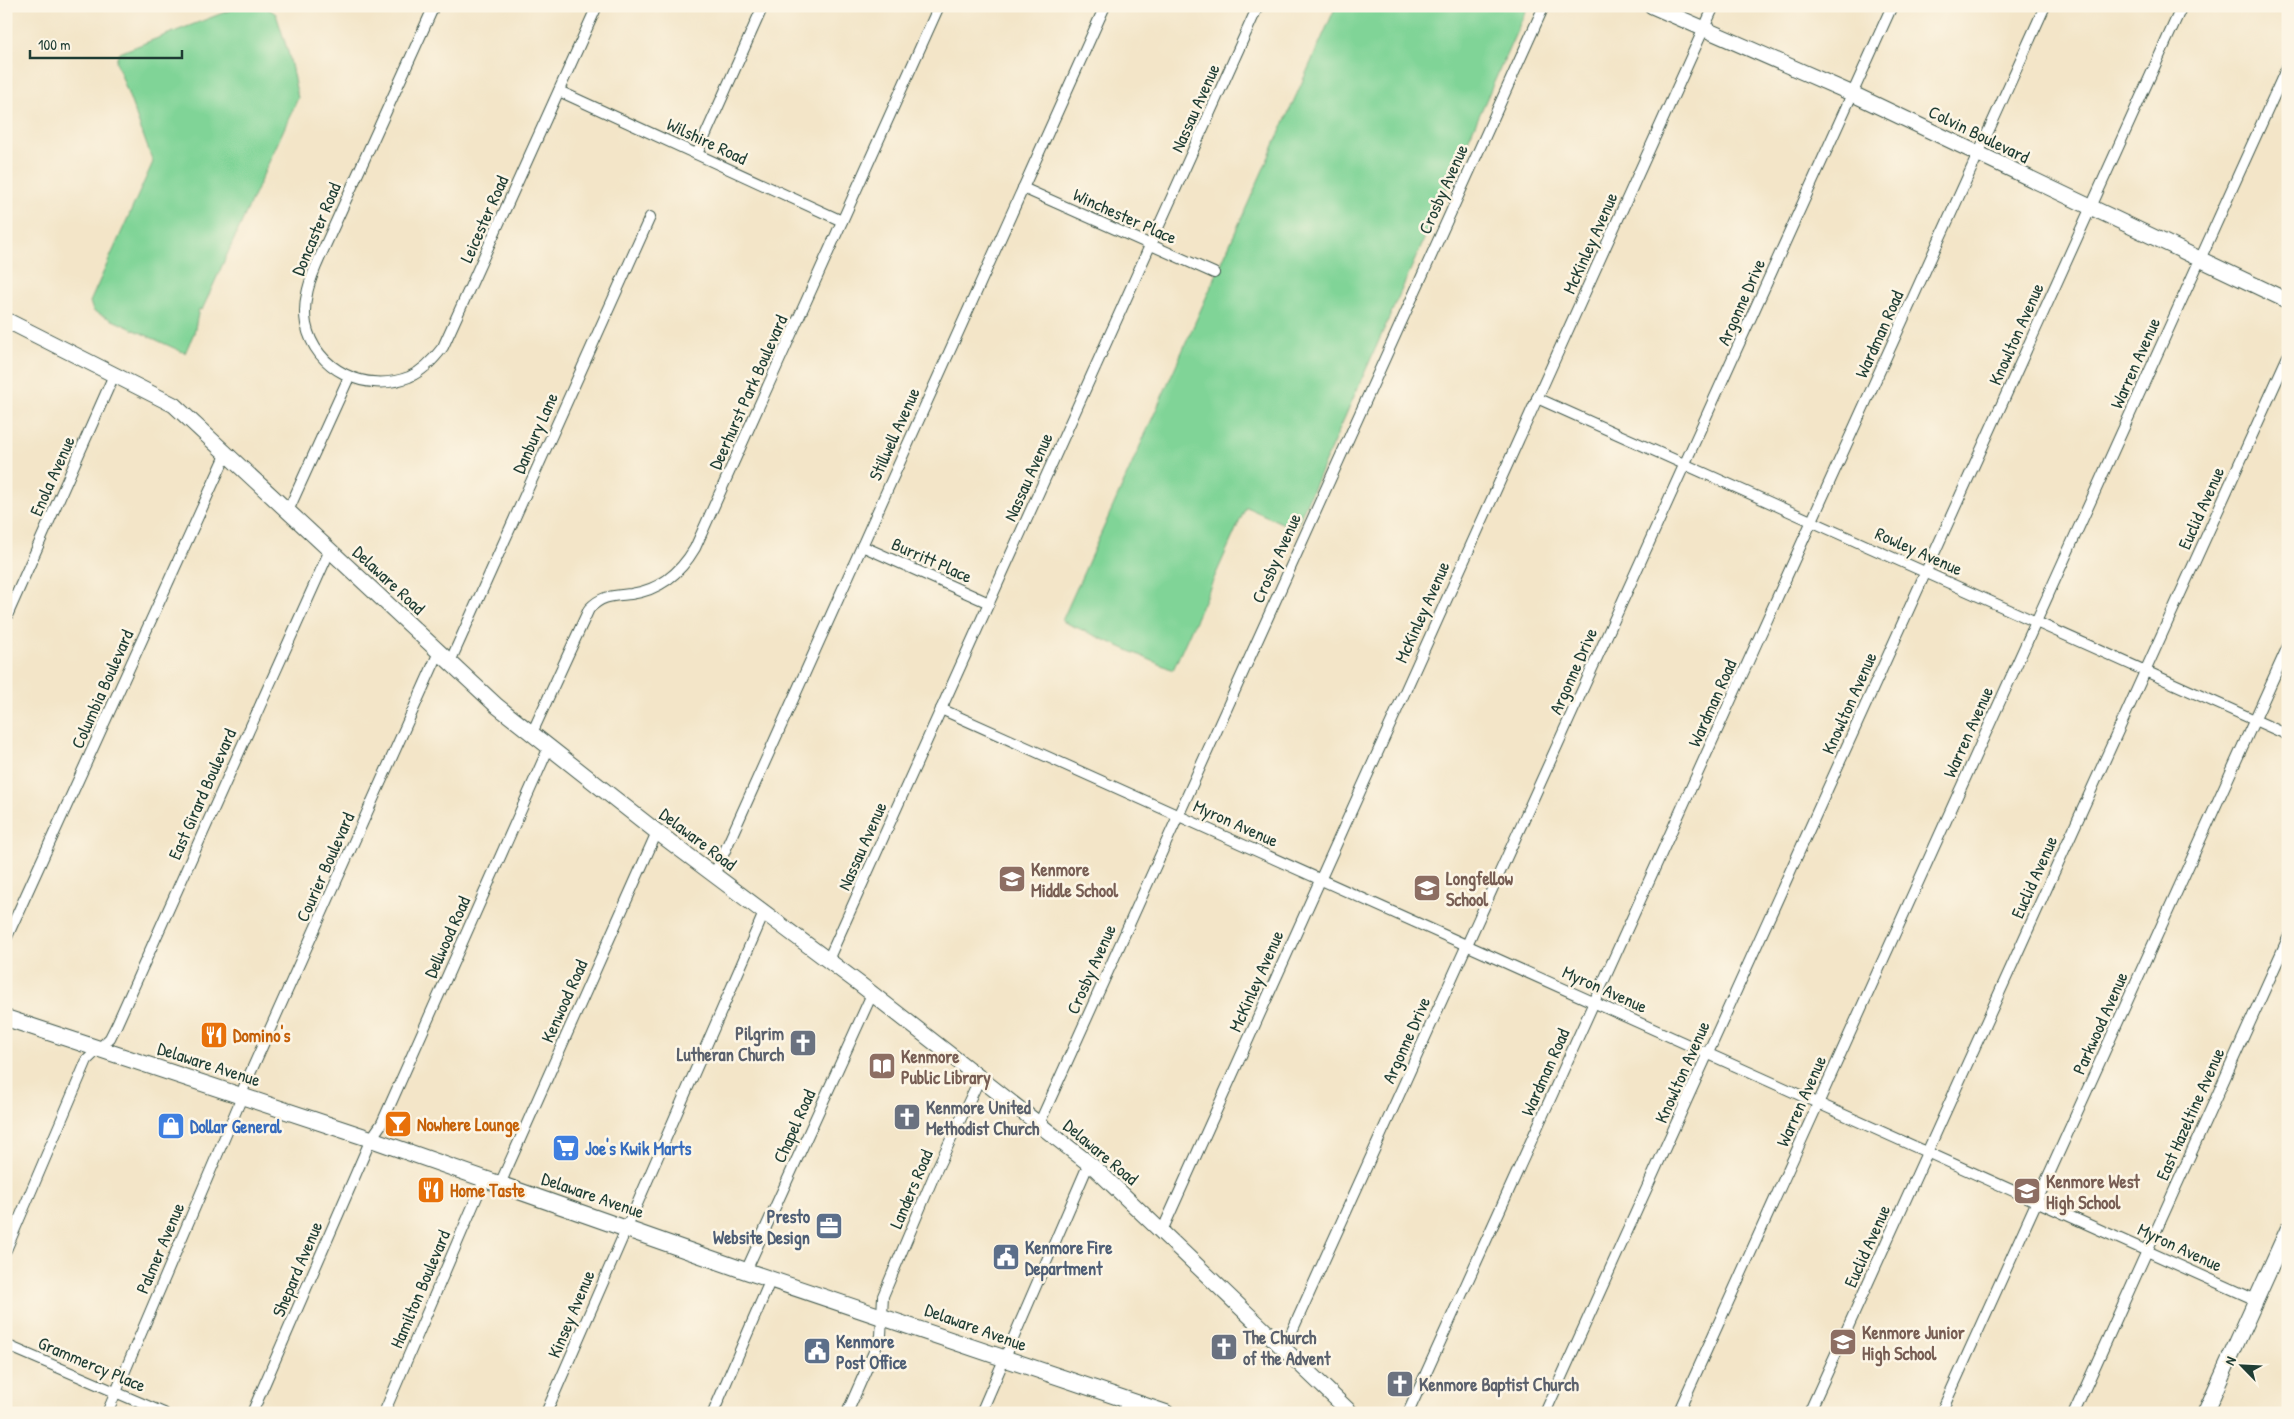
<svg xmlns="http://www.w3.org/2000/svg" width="2294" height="1419" viewBox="0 0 2294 1419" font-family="'Patrick Hand',sans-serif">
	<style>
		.green { fill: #80d497; stroke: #508866 }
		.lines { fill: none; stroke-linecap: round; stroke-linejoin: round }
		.street-casing { stroke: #3f564a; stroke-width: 12 }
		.secondary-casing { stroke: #3f564a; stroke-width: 17 }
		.primary-casing { stroke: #3f564a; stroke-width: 18 }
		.street { stroke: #fff; stroke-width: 10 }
		.secondary { stroke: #fff; stroke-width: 15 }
		.primary { stroke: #fff; stroke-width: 16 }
		.labels { text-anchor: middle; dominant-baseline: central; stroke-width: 5; stroke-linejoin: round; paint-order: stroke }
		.street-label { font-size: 18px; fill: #1f3d34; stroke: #fcf5e5 }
		.education-label { font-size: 18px; font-weight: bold; fill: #785e54; stroke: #fcf5e5; text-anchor: start }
		.worship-label { font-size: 18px; font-weight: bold; fill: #5b616d; stroke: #fcf5e5; text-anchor: start }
		.food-label { font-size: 18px; font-weight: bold; fill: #c56008; stroke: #fcf5e5; text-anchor: start }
		.shop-label { font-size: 18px; font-weight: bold; fill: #366cbe; stroke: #fcf5e5; text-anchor: start }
		.service-label { font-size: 18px; font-weight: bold; fill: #4e5e75; stroke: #fcf5e5; text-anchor: start }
	</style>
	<rect width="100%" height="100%" fill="#fcf5e5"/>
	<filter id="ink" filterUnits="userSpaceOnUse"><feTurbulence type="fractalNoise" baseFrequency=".02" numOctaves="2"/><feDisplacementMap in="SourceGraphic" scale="10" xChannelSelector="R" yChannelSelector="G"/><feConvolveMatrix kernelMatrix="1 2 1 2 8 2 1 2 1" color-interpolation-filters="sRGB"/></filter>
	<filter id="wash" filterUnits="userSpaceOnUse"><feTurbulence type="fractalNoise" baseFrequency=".0096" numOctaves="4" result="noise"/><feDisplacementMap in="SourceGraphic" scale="20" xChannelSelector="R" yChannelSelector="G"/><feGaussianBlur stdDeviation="1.12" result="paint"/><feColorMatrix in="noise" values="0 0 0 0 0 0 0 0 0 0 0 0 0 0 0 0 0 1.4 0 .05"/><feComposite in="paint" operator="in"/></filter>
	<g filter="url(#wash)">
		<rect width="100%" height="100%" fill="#f3e5c8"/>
		<g class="green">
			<polygon points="241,6 265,6 276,14 289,55 298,98 202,310 199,309 194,333 185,353 93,311 90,302 153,162 116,61 119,53"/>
			<polygon points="1336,6 1528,6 1295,529 1246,507 1173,670 1062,621"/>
		</g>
	</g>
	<g filter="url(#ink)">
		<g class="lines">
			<g class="street-casing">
				<g id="street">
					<path d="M 434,6 L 320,257 C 310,279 302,301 306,324 C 315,370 366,394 409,377 C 423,371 434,359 443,347 L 597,6"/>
					<polyline points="559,91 842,221"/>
					<polyline points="697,154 763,6"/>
					<polyline points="1023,188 1214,273"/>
					<polyline points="1537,398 2288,735"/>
					<polyline points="288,511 349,377"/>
					<polyline points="862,546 989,603"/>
					<polyline points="6,618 114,375"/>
					<polyline points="450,662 650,217"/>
					<polyline points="941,709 2256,1300"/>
					<path d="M 532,733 L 589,609 C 602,595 613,596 631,594 C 660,590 681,572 695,548 L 939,6"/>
					<polyline points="714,875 1105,6"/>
					<polyline points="6,939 227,453"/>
					<polyline points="828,960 1258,6"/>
					<polyline points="1039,1124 1544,6"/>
					<polyline points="500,1184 657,832"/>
					<polyline points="1162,1231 1714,6"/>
					<polyline points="6,1250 87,1060 110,1038 117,1024 330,550"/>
					<polyline points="746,1271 872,994"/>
					<polyline points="6,1345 164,1413"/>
					<polyline points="1284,1349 1892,6"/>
					<polyline points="107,1413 239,1104 244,1087 439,652"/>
					<polyline points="252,1413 371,1139 382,1123 549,747"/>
					<polyline points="384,1413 485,1178"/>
					<polyline points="546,1413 764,913"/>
					<polyline points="713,1413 771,1279"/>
					<polyline points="847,1413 881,1336 883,1296 935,1173 980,1078"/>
					<polyline points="981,1413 1089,1163"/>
					<polyline points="1122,1413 1128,1400"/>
					<polyline points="1408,1413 2045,6"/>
					<polyline points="1545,1413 2182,6"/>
					<polyline points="1678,1413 2288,65"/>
					<polyline points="1809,1413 2288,356"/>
					<polyline points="1941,1413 2288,646"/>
					<polyline points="2074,1413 2288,938"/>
				</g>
			</g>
			<g class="secondary-casing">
				<g id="secondary">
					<polyline points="1652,6 1853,94 2288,301"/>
					<polyline points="6,320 174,405 497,706 657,832 861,985 1096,1169 1351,1413"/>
					<polyline points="2205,1413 2288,1229"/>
				</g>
			</g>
			<g class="primary-casing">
				<polyline id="primary" points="6,1018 371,1139 746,1271 1166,1413"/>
			</g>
			<use href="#street" class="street"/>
			<use href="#secondary" class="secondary"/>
			<use href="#primary" class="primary"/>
		</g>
	</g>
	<defs>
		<g id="school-square" transform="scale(1.4375)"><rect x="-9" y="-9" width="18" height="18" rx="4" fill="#8d6e63" stroke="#fcf5e5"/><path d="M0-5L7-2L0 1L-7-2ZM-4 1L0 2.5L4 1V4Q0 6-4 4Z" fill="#fff"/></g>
		<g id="restaurant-square" transform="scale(1.4375)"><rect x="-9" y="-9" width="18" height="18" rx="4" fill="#e8710a" stroke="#fcf5e5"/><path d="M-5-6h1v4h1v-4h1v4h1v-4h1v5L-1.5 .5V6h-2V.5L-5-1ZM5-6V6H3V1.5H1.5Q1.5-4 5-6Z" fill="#fff"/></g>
		<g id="church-square" transform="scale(1.4375)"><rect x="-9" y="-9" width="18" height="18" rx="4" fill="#6b7280" stroke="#fcf5e5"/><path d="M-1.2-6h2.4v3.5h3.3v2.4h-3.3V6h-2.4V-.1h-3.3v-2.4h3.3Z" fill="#fff"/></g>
		<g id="library-square" transform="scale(1.4375)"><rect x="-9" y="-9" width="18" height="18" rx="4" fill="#8d6e63" stroke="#fcf5e5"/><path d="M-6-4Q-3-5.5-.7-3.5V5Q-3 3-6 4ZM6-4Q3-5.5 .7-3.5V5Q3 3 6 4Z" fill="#fff"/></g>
		<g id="bar-square" transform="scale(1.4375)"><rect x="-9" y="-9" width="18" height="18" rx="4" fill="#e8710a" stroke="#fcf5e5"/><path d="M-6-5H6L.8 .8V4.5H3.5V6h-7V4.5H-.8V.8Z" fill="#fff"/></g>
		<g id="shop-square" transform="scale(1.4375)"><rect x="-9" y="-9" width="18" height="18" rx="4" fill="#3f7fe0" stroke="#fcf5e5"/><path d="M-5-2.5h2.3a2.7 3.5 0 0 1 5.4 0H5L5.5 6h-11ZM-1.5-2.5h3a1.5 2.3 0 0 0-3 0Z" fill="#fff"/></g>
		<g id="supermarket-square" transform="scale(1.4375)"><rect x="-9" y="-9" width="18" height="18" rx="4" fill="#3f7fe0" stroke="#fcf5e5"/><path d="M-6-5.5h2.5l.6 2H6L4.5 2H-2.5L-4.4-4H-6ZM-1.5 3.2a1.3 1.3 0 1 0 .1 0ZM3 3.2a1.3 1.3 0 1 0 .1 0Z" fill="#fff"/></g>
		<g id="office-square" transform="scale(1.4375)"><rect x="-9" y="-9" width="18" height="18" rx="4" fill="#5c6f8a" stroke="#fcf5e5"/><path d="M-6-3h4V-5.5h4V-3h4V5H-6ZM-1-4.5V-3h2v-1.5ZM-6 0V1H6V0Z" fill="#fff"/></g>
		<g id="civic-square" transform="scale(1.4375)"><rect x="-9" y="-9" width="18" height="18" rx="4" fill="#5c6f8a" stroke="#fcf5e5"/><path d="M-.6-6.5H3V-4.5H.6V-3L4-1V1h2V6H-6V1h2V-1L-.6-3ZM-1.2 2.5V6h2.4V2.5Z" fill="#fff"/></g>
	</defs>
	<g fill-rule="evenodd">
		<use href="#school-square" x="1012" y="879"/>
		<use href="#school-square" x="1427" y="888"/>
		<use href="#restaurant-square" x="214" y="1035"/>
		<use href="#church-square" x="803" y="1043"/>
		<use href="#library-square" x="882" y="1066"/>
		<use href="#church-square" x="907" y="1117"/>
		<use href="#bar-square" x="398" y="1124"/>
		<use href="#shop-square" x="171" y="1126"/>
		<use href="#supermarket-square" x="566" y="1148"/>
		<use href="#restaurant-square" x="431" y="1190"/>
		<use href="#school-square" x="2027" y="1191"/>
		<use href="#office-square" x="829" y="1226"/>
		<use href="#civic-square" x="1006" y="1257"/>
		<use href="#school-square" x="1843" y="1342"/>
		<use href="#church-square" x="1224" y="1347"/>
		<use href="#civic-square" x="817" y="1351"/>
		<use href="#church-square" x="1400" y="1384"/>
	</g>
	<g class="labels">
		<g class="street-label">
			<text transform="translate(1195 108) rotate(-66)">Nassau Avenue</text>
			<text transform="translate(1979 134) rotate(26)">Colvin Boulevard</text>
			<text transform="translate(707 141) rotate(25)">Wilshire Road</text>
			<text transform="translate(1443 189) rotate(-66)">Crosby Avenue</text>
			<text transform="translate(1125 216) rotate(24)">Winchester Place</text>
			<text transform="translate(484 219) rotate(-66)">Leicester Road</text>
			<text transform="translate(316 229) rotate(-67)">Doncaster Road</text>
			<text transform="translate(1590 243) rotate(-66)">McKinley Avenue</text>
			<text transform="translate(1741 302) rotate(-66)">Argonne Drive</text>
			<text transform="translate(1879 334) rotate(-66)">Wardman Road</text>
			<text transform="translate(2016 334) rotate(-66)">Knowlton Avenue</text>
			<text transform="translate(2135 363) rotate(-66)">Warren Avenue</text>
			<text transform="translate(748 392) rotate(-66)">Deerhurst Park Boulevard</text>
			<text transform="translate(535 433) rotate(-66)">Danbury Lane</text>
			<text transform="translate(894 434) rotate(-66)">Stillwell Avenue</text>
			<text transform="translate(52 476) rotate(-66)">Enola Avenue</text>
			<text transform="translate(1028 477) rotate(-66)">Nassau Avenue</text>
			<text transform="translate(2201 508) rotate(-66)">Euclid Avenue</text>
			<text transform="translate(1919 551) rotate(24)">Rowley Avenue</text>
			<text transform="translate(1276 558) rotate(-66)">Crosby Avenue</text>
			<text transform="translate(932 560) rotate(24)">Burritt Place</text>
			<text transform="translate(389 580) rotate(43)">Delaware Road</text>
			<text transform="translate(1422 612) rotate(-66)">McKinley Avenue</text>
			<text transform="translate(1573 671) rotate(-66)">Argonne Drive</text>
			<text transform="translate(102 689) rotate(-66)">Columbia Boulevard</text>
			<text transform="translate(1712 703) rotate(-66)">Wardman Road</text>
			<text transform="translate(1849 703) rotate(-66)">Knowlton Avenue</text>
			<text transform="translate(1968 732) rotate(-66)">Warren Avenue</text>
			<text transform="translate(202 794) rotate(-66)">East Girard Boulevard</text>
			<text transform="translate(1236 823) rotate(24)">Myron Avenue</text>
			<text transform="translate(698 839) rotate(37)">Delaware Road</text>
			<text transform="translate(862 846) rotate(-66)">Nassau Avenue</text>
			<text transform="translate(325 867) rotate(-66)">Courier Boulevard</text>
			<text transform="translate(2034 877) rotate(-66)">Euclid Avenue</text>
			<text transform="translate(447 937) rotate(-66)">Dellwood Road</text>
			<text transform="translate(1091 969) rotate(-66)">Crosby Avenue</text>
			<text transform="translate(1256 981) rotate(-66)">McKinley Avenue</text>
			<text transform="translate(1605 989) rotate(24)">Myron Avenue</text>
			<text transform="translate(564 1001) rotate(-66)">Kenwood Road</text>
			<text transform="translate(2100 1023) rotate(-66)">Parkwood Avenue</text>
			<text transform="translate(1406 1040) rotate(-66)">Argonne Drive</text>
			<text transform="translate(209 1064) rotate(18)">Delaware Avenue</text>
			<text transform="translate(1545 1072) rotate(-66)">Wardman Road</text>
			<text transform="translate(1682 1072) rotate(-66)">Knowlton Avenue</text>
			<text transform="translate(1801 1101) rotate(-66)">Warren Avenue</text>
			<text transform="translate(2190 1114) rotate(-66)">East Hazeltine Avenue</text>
			<text transform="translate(794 1126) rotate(-66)">Chapel Road</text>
			<text transform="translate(1101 1152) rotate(40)">Delaware Road</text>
			<text transform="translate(911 1189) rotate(-67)">Landers Road</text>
			<text transform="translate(593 1195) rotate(19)">Delaware Avenue</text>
			<text transform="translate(1867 1246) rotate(-66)">Euclid Avenue</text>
			<text transform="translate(2180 1247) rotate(25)">Myron Avenue</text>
			<text transform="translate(160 1248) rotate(-67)">Palmer Avenue</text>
			<text transform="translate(297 1269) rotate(-67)">Shepard Avenue</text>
			<text transform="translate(420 1289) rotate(-67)">Hamilton Boulevard</text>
			<text transform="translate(571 1314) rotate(-67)">Kinsey Avenue</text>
			<text transform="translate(976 1327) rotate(20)">Delaware Avenue</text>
			<text transform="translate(92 1364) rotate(23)">Grammercy Place</text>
		</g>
		<g class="education-label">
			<text x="1031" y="869">Kenmore<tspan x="1031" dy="21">Middle School</tspan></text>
			<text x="1446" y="878">Longfellow<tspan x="1446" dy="21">School</tspan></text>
			<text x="901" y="1056">Kenmore<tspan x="901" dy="21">Public Library</tspan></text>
			<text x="2046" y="1181">Kenmore West<tspan x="2046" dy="21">High School</tspan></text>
			<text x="1862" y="1332">Kenmore Junior<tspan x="1862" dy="21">High School</tspan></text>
		</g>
		<g class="worship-label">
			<text x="784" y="1033" text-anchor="end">Pilgrim<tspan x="784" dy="21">Lutheran Church</tspan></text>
			<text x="926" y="1107">Kenmore United<tspan x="926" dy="21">Methodist Church</tspan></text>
			<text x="1243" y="1337">The Church<tspan x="1243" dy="21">of the Advent</tspan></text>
			<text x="1419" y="1384">Kenmore Baptist Church</text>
		</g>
		<g class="food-label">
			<text x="233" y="1035">Domino's</text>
			<text x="417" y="1124">Nowhere Lounge</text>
			<text x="450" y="1190">Home Taste</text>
		</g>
		<g class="shop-label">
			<text x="190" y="1126">Dollar General</text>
			<text x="585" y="1148">Joe's Kwik Marts</text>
		</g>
		<g class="service-label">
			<text x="810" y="1216" text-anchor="end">Presto<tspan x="810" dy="21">Website Design</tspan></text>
			<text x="1025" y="1247">Kenmore Fire<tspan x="1025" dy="21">Department</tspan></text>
			<text x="836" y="1341">Kenmore<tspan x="836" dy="21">Post Office</tspan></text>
		</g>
	</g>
	<rect width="2294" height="1419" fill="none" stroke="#fcf5e5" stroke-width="25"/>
	<g transform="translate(2242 1366) rotate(294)" stroke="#fcf5e5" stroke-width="4" paint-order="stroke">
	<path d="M0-4L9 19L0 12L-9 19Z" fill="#1f3d34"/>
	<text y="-8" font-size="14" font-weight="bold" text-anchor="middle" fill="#1f3d34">N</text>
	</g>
	<path d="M30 50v8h152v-8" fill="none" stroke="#1f3d34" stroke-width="2.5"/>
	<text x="38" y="50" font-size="15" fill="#1f3d34" stroke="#fcf5e5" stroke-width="4" paint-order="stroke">100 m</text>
</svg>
